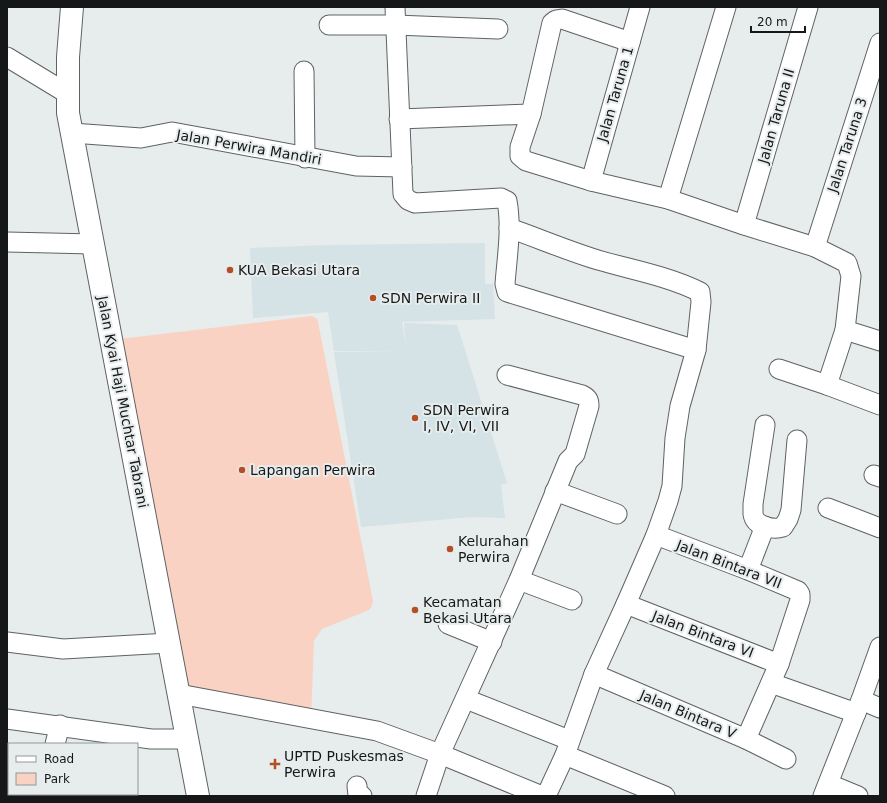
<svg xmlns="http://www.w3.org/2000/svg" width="887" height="803" viewBox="0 0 887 803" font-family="'DejaVu Sans',sans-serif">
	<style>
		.built { fill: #d5e2e6 }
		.green { fill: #f9d2c4 }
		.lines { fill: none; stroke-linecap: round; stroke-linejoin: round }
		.minor-casing { stroke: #5e6264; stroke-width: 21 }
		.tertiary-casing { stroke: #5e6264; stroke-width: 24 }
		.minor { stroke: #fff; stroke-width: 19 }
		.tertiary { stroke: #fff; stroke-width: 22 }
		.poi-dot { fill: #b44e25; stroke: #e7eced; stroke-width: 1.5 }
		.labels { text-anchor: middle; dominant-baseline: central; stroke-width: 4; stroke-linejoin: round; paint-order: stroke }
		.street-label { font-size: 14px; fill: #161718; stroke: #e7eced }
		.poi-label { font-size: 14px; fill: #161718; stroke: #e7eced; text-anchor: start }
	</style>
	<rect width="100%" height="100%" fill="#e7eced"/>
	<polygon class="built" points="485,243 485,284 493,284 495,319 402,322 406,348 404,323 457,325 507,483 501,485 505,518 471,517 361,527 334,352 406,351 334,351 328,312 253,318 250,248 331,245"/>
	<polygon class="green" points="312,316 317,319 318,322 373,601 372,606 369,610 322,629 314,641 311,719 179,694 111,340"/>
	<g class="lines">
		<g class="minor-casing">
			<g id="minor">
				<path d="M 395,7 L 403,194 L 408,200 L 415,203 L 501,198 L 507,201 C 512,228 507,257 505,284 L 507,292 L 696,350 L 680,406 L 675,438 L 672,486 L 668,501 L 656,535 L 626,604 L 594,674 L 565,755 L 546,796"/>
				<polyline points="329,25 395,25 498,29"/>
				<polyline points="630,42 562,19 556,20 552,23 531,114 520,147 520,156 526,161 591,181 668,199 744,225 815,247 847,263 851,276 845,330 880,341"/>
				<polyline points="7,57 68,94"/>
				<polyline points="304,71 305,158"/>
				<polyline points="399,119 531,114"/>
				<polyline points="72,133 141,138 172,132 356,166 402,167"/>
				<polyline points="591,181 640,7"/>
				<polyline points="668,199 726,7"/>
				<polyline points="744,225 808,7"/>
				<path d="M 509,228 C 538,238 568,251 598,260 C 632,270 668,276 700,292 L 701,302 L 696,350"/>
				<polyline points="7,242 93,244"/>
				<polyline points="815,247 880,43"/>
				<polyline points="779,369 827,385 880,405"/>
				<polyline points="827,385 845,330"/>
				<path d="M 765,425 L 753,504 C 753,508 753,511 753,514 C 755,527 773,530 783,527 L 788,519 L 791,510 L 797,440"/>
				<polyline points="874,475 880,477"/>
				<polyline points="555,491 617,514"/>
				<polyline points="828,508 880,528"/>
				<polyline points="748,570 765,526"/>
				<polyline points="519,580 572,600"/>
				<polyline points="626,604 779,664"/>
				<polyline points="448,624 492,642"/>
				<polyline points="7,642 63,649 169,643"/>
				<polyline points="594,674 746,739 779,664 800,600 800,594 798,591 748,570 656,535"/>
				<polyline points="771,683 856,713"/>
				<polyline points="179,694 377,731 440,754 542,796"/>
				<polyline points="466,699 569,740"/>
				<polyline points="861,700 880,708"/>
				<polyline points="7,719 151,739 187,739"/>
				<polyline points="746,739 786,759"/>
				<polyline points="55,744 60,725"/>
				<polyline points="565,755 665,796"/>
				<polyline points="829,784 858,796"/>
				<polyline points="357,786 358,795 362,796"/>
				<polyline points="41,796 42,794"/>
				<path d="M 426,796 L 440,754 L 519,580 L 568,461 L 575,454 L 589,406 C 589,400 588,398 582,395 L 507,375"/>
				<polyline points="823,796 861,700 880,647"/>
			</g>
		</g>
		<g class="tertiary-casing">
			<polyline id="tertiary" points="72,7 68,57 68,113 198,796"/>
		</g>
		<use href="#minor" class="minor"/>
		<use href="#tertiary" class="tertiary"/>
	</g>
	<g class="poi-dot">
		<circle cx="230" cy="270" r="4"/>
		<circle cx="373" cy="298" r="4"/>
		<circle cx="415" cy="418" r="4"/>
		<circle cx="242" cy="470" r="4"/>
		<circle cx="450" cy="549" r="4"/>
		<circle cx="415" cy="610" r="4"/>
		<path d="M273 758h4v4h4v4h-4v4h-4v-4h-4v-4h4z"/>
	</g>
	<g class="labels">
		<g class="street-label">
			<text transform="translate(615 94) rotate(-74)">Jalan Taruna 1</text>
			<text transform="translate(776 116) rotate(-74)">Jalan Taruna II</text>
			<text transform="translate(847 145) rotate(-72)">Jalan Taruna 3</text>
			<text transform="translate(249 147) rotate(10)">Jalan Perwira Mandiri</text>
			<text transform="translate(123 402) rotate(79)">Jalan Kyai Haji Muchtar Tabrani</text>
			<text transform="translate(729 564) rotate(21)">Jalan Bintara VII</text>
			<text transform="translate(703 634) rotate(21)">Jalan Bintara VI</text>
			<text transform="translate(688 714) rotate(23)">Jalan Bintara V</text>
		</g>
		<g class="poi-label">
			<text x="238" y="270">KUA Bekasi Utara</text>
			<text x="381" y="298">SDN Perwira II</text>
			<text x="423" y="410">SDN Perwira<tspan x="423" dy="16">I, IV, VI, VII</tspan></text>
			<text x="250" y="470">Lapangan Perwira</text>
			<text x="458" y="541">Kelurahan<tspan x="458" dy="16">Perwira</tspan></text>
			<text x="423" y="602">Kecamatan<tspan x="423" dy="16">Bekasi Utara</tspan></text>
			<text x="284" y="756">UPTD Puskesmas<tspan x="284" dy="16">Perwira</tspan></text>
		</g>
	</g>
	<rect width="887" height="803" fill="none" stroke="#161718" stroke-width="16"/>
	<rect x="8" y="743" width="130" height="52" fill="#e7eced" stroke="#939798"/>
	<rect x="16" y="756" width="20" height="6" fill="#ffffff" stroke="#939798"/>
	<text x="44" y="763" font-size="12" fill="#161718">Road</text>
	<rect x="16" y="773" width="20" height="12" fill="#f9d2c4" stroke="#939798"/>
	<text x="44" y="783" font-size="12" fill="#161718">Park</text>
	<path d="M751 26v6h54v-6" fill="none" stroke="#161718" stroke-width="2"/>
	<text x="757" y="26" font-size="12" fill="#161718" stroke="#e7eced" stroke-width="3" paint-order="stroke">20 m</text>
</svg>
